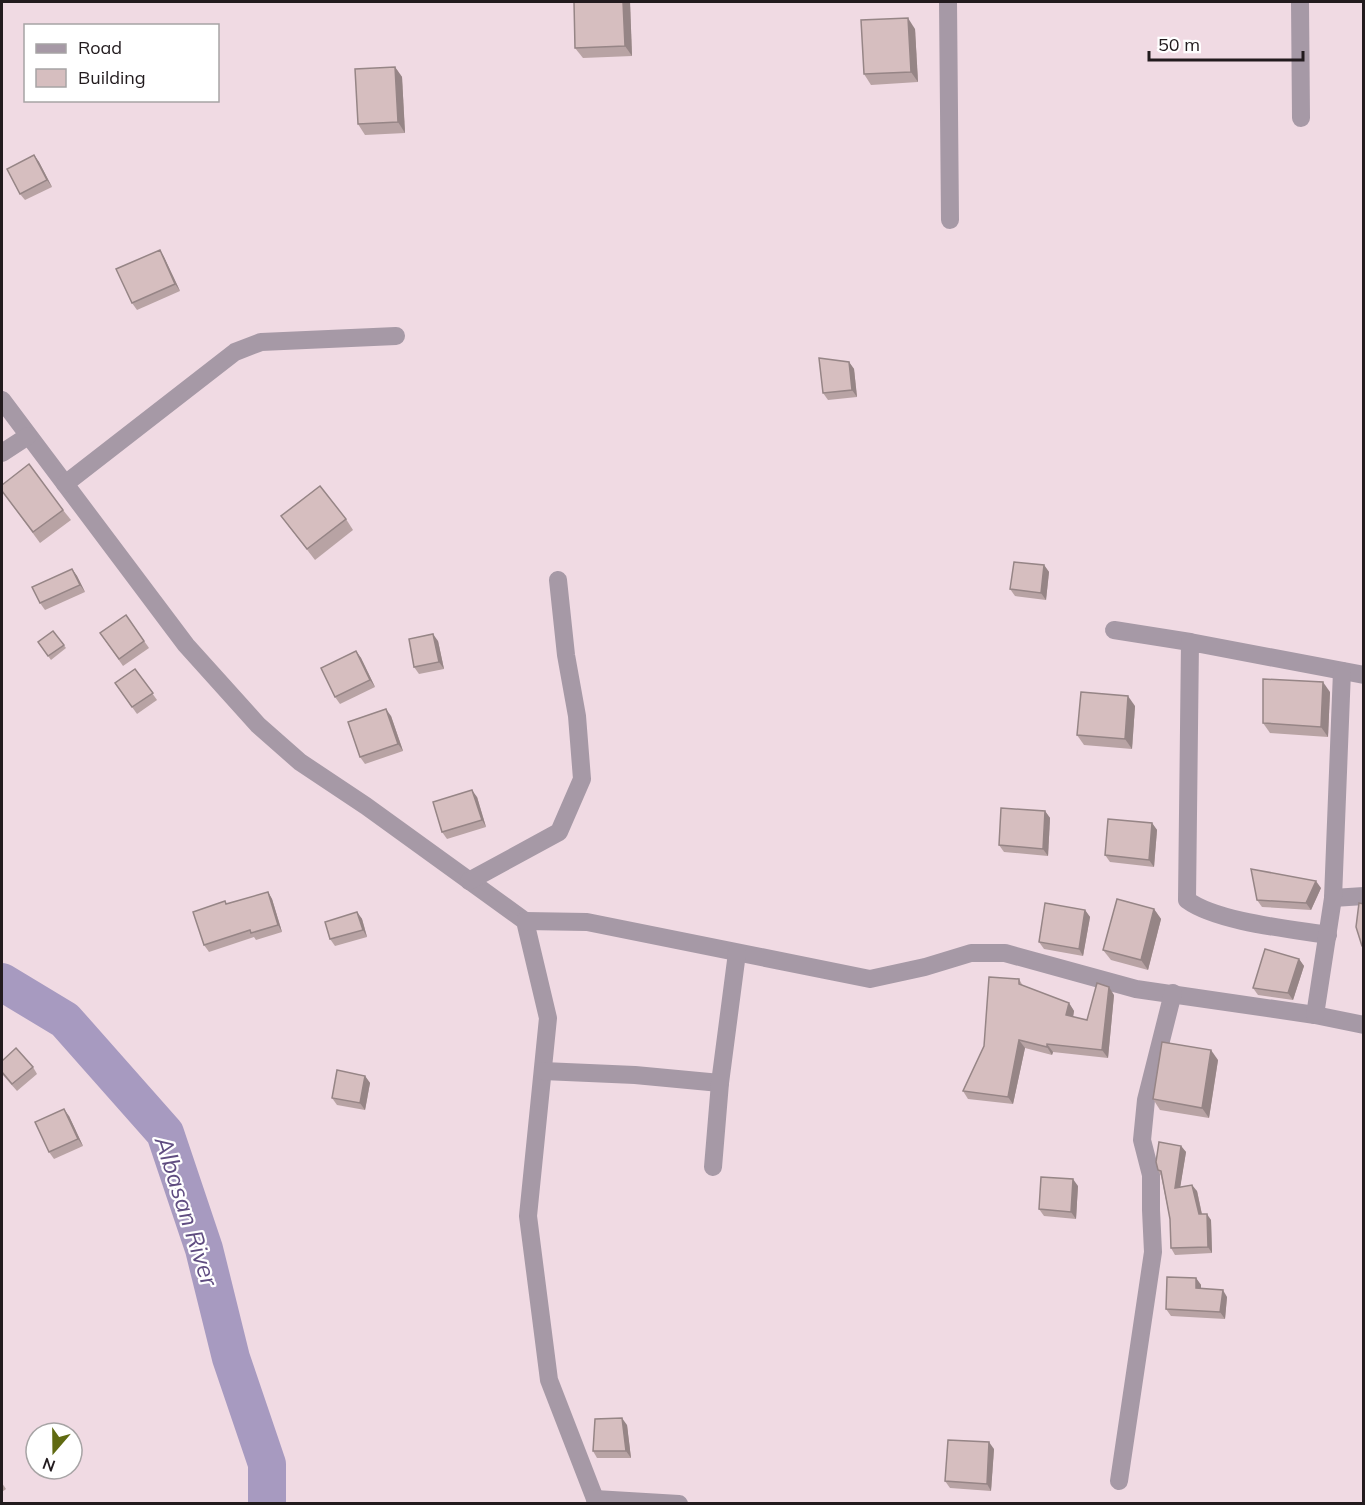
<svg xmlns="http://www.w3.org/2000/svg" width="1365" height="1505" viewBox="0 0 1365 1505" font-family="Mulish,sans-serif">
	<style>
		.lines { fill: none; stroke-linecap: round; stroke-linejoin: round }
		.river { stroke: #a79ac0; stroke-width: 38 }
		.minor { stroke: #a699a6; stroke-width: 18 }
		.wall { fill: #b8a3a4 }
		.shaded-wall { fill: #968586 }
		.building { fill: #d6bebf; stroke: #968586; stroke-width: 1.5 }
		.labels { text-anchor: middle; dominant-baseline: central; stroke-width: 4.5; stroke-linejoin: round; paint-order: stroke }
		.water-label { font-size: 24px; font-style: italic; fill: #5f4c80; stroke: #fff }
	</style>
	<rect width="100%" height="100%" fill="#f0dae3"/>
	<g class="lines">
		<polyline class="river" points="2,982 65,1020 165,1133 204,1249 231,1358 267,1464 267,1504"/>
		<g class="minor">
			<polyline points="948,2 950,220"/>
			<polyline points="1300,2 1301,118"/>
			<polyline points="2,400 186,645 258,725 300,762 366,806 525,921 548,1018 528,1216 549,1380 597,1504"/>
			<polyline points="2,453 28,436"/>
			<polyline points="65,484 235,352 261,342 396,336"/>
			<polyline points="1114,630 1190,642"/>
			<polyline points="469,881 559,832 582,779 577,716 566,655 558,580"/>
			<polyline points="1333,898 1364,896"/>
			<polyline points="525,921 587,922 870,979 925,967 971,953 1005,953 1136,989 1315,1015 1364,1025"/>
			<path d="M 1328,935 C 1290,929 1217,922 1187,900 L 1190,642 L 1364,675"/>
			<polyline points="1315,1015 1333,898 1342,671"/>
			<polyline points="543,1071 635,1075 720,1083"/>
			<polyline points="713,1167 720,1083 737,953"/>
			<polyline points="1119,1481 1153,1252 1151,1210 1151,1175 1142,1140 1146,1100 1173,993"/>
			<polyline points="595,1499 679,1504"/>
		</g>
	</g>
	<g class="wall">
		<polygon points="574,2 630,2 632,56 583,58 575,48"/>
		<polygon points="915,29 918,82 871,85 864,74"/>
		<polygon points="395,67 402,77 405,133 365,135 358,124"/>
		<polygon points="34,155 39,162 52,187 25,200 20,194"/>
		<polygon points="160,250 164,257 180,291 137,310 132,303"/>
		<polygon points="849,362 854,369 857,397 828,400 823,393"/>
		<polygon points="2,491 63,510 71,520 40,543"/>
		<polygon points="281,516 346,519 353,530 315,560"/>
		<polygon points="1044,565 1049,572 1046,600 1015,596 1010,589"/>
		<polygon points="72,569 77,576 85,592 45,610 40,603"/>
		<polygon points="126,615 149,648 123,666 100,633"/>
		<polygon points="53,631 66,648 51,660 38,642"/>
		<polygon points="438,641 444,669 419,674 414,667"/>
		<polygon points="356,651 361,658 375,687 340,704 335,697"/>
		<polygon points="135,669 157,700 137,714 115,683"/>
		<polygon points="1330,692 1328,737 1270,733 1263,723"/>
		<polygon points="1135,706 1132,749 1084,745 1077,735"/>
		<polygon points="391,716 403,751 365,764 360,757"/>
		<polygon points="477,797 486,827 447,839 442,832"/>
		<polygon points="1045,811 1050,818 1048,856 1004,852 999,845"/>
		<polygon points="1152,823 1157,830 1154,867 1110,862 1105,855"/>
		<polygon points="1321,888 1311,910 1262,907 1257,900"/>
		<polygon points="268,892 272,899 282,932 256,940 254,937 209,952 204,945 227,904"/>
		<polygon points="1154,909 1161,919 1148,970 1111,960 1103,950"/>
		<polygon points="1085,910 1090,917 1083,956 1044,949 1039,942"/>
		<polygon points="357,912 362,919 367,937 335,946 330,939"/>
		<polygon points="1299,959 1304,966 1293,1000 1258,995 1253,988"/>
		<polygon points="1019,979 1023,986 1069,1003 1074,1011 1073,1017 1087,1020 1114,995 1108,1058 1053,1052 1052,1055 1025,1048 1013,1104 968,1099 963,1091"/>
		<polygon points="1218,1060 1209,1118 1160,1110 1153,1099"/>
		<polygon points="2,1061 33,1067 37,1074 17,1091 2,1074"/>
		<polygon points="365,1076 370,1083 365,1110 337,1105 332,1098"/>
		<polygon points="69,1116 83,1146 54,1159 49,1152"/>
		<polygon points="1181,1146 1186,1152 1180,1187 1197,1191 1202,1214 1211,1220 1212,1253 1175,1255 1171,1248 1170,1219 1161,1176 1158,1170"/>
		<polygon points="1078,1186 1076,1219 1044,1216 1039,1209"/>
		<polygon points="1196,1278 1201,1285 1201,1288 1227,1297 1225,1319 1171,1316 1166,1309"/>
		<polygon points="627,1425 631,1458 597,1458 593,1451"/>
		<polygon points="994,1449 991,1491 950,1488 945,1481"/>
		<polygon points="2,1483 6,1489 2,1492"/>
	</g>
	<g class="shaded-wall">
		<polygon points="623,2 630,2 632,56 625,46"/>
		<polygon points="908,18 915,29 918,82 911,72"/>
		<polygon points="395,67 402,77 405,133 398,122"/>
		<polygon points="34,155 39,162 52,187 47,180"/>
		<polygon points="160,250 164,257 180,291 175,284"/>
		<polygon points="849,362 854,369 857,397 852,390"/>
		<polygon points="1044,565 1049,572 1046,600 1041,593"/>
		<polygon points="72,569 77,576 85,592 80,585"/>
		<polygon points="433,634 438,641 444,669 439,662"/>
		<polygon points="356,651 361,658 375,687 370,680"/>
		<polygon points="1323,682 1330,692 1328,737 1321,727"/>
		<polygon points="1128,696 1135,706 1132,749 1125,739"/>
		<polygon points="386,709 391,716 403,751 398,744"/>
		<polygon points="472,790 477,797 486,827 482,820"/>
		<polygon points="1045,811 1050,818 1048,856 1043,849"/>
		<polygon points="1152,823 1157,830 1154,867 1149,860"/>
		<polygon points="1316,881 1321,888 1311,910 1306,903"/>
		<polygon points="268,892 272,899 282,932 278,925"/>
		<polygon points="1154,909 1161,919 1148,970 1141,960"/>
		<polygon points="1085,910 1090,917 1083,956 1079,949"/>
		<polygon points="357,912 362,919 367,937 363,930"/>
		<polygon points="1299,959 1304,966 1293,1000 1288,993"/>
		<polygon points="1109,987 1114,995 1108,1058 1102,1050"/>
		<polygon points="1069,1003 1074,1011 1072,1023 1066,1015"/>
		<polygon points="1019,1040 1025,1048 1013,1104 1008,1097"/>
		<polygon points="1047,1044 1053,1052 1052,1055 1047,1047"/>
		<polygon points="1211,1050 1218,1060 1209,1118 1202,1108"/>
		<polygon points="365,1076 370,1083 365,1110 360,1103"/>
		<polygon points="64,1109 69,1116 83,1146 78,1139"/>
		<polygon points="1181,1146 1186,1152 1179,1195 1175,1188"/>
		<polygon points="1073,1179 1078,1186 1076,1219 1071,1212"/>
		<polygon points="1192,1185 1197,1191 1203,1220 1199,1214"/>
		<polygon points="1207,1214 1211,1220 1212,1253 1208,1247"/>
		<polygon points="1196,1278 1201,1285 1201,1295 1196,1288"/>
		<polygon points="1223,1290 1227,1297 1225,1319 1220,1312"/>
		<polygon points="622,1418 627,1425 631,1458 626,1451"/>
		<polygon points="989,1442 994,1449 991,1491 987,1484"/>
	</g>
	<g class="building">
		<polygon points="574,2 623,2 625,46 575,48"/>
		<polygon points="908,18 911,72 864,74 861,20"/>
		<polygon points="395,67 398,122 358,124 355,69"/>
		<polygon points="34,155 47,180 20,194 7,169"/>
		<polygon points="160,250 175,284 132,303 116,269"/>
		<polygon points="819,358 849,362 852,390 823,393"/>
		<polygon points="29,464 63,510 33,532 2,491 2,485"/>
		<polygon points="320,486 346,519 307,549 281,516"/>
		<polygon points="1014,562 1044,565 1041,593 1010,589"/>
		<polygon points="72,569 80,585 40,603 32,587"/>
		<polygon points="126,615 144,641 119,659 100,633"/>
		<polygon points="53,631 64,645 48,656 38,642"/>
		<polygon points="433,634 439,662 414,667 409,639"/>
		<polygon points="356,651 370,680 335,697 321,668"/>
		<polygon points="135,669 153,693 132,707 115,683"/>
		<polygon points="1263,679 1323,682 1321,727 1263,723"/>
		<polygon points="1081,692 1128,696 1125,739 1077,735"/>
		<polygon points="386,709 398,744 360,757 348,722"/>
		<polygon points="472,790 482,820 442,832 433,802"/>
		<polygon points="1001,808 1045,811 1043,849 999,845"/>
		<polygon points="1108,819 1152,823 1149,860 1105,855"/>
		<polygon points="1251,869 1316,881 1306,903 1257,900"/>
		<polygon points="268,892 278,925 251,933 250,930 204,945 193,912 225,901 226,904"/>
		<polygon points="1117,899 1154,909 1141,960 1103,950"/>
		<polygon points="1045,903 1085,910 1079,949 1039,942"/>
		<polygon points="1359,903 1364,904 1364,947 1362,946 1356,927"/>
		<polygon points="357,912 363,930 330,939 325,922"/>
		<polygon points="1265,949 1299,959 1288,993 1253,988"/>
		<polygon points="989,977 1019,979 1019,984 1069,1003 1066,1015 1087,1020 1097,983 1109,987 1102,1050 1047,1044 1047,1047 1019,1040 1008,1097 963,1091 984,1046"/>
		<polygon points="1162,1042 1211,1050 1202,1108 1153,1099"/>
		<polygon points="16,1048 33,1067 12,1084 2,1072 2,1061"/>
		<polygon points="337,1070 365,1076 360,1103 332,1098"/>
		<polygon points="64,1109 78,1139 49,1152 35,1122"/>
		<polygon points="1159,1142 1181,1146 1175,1188 1192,1185 1199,1214 1207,1214 1208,1247 1171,1248 1170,1219 1161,1171 1158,1170 1156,1162"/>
		<polygon points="1041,1177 1073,1179 1071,1212 1039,1209"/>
		<polygon points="1167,1277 1196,1278 1196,1288 1223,1290 1220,1312 1166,1309"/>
		<polygon points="622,1418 626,1451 593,1451 595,1419"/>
		<polygon points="948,1440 989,1442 987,1484 945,1481"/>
	</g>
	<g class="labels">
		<g class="water-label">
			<text transform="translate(187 1211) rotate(72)">Albasan River</text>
		</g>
	</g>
	<rect width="1365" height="1505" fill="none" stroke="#221b1e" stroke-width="6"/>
	<rect x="24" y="24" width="195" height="78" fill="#ffffff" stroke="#a7a4a5" stroke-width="1.5"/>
	<rect x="36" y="44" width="30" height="9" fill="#a699a6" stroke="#a7a4a5" stroke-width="1.5"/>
	<text x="78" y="54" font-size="18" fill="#221b1e">Road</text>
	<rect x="36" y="69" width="30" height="18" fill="#d6bebf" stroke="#a7a4a5" stroke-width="1.5"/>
	<text x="78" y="84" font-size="18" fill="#221b1e">Building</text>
	<g transform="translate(54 1451) rotate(200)"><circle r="28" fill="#ffffff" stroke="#a7a4a5" stroke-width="1.5"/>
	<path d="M0-4.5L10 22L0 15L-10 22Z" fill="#606a11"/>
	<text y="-9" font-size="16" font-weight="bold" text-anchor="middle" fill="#221b1e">N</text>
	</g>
	<path d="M1149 51v9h154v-9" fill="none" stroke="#221b1e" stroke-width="3"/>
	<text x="1158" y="51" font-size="18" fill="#221b1e" stroke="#ffffff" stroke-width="4.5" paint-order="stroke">50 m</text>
</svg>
